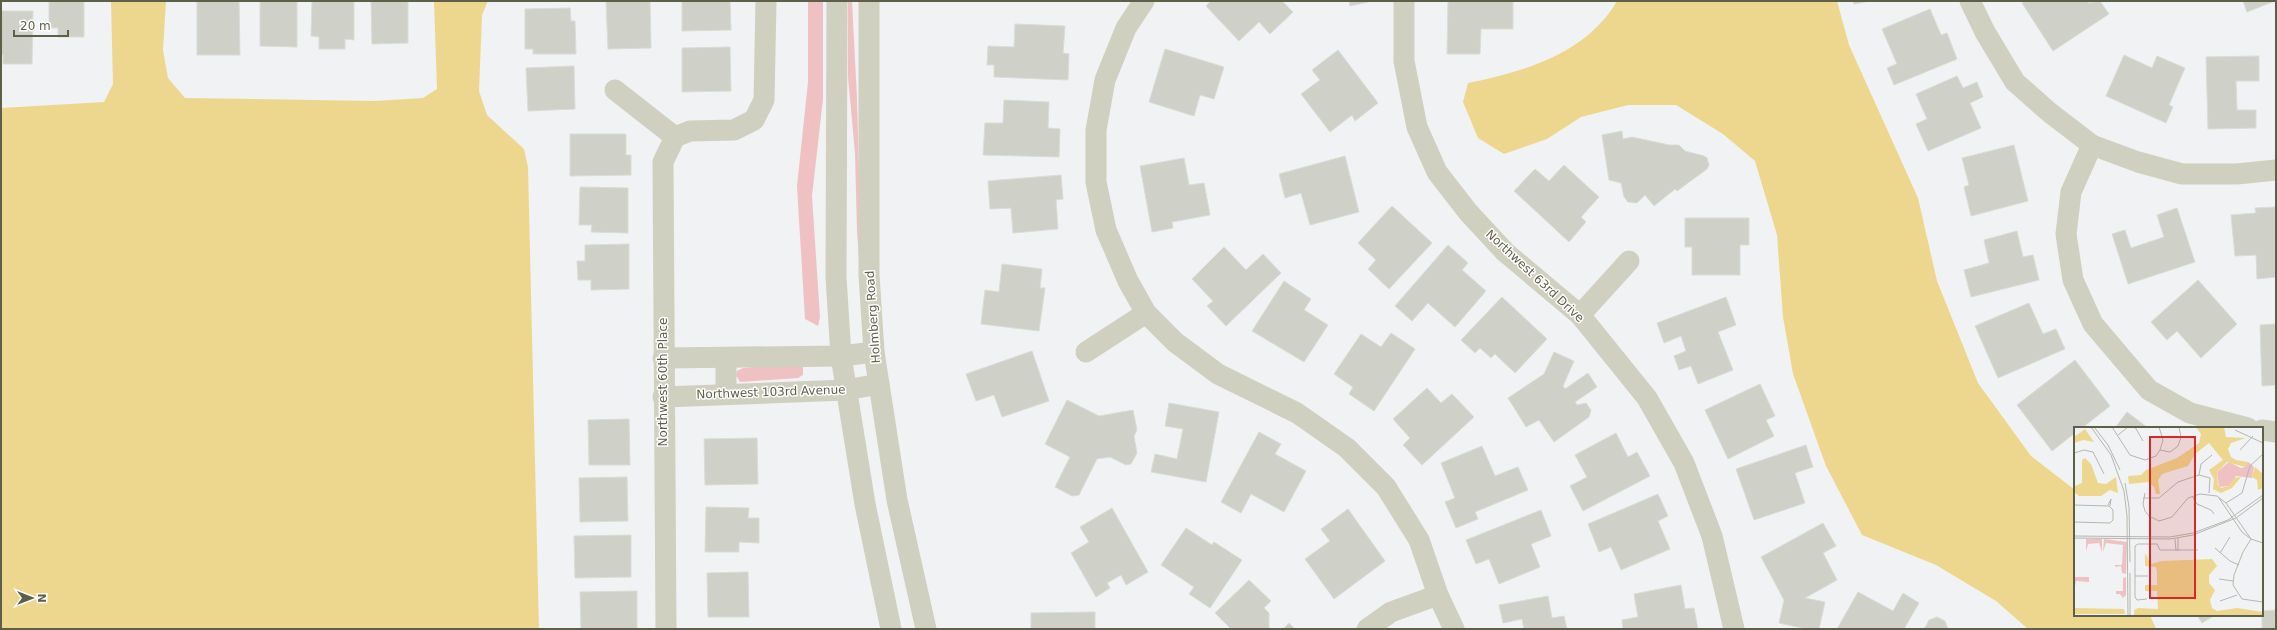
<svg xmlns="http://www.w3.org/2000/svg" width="2277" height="630" viewBox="0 0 2277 630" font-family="'DejaVu Sans',sans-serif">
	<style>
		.green { fill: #f0c1c3 }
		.water { fill: #edd78e }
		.building { fill: #cfd0c8; stroke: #dadcd5 }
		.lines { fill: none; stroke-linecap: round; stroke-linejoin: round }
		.minor { stroke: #cfd0bf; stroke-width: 21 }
		.labels { text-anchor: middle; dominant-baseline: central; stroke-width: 3; stroke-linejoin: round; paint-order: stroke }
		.street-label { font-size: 12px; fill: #5e5f49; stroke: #fff }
		.inset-road { fill: none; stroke: #b6b7af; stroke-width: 1 }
		.view { fill: #d62828; fill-opacity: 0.15; stroke: #d62828; stroke-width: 2 }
		.inset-edge { fill: none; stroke: #5e5f49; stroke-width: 2 }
	</style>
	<rect width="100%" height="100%" fill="#f1f2f3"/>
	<g class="green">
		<polygon points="808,1 823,1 823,99 812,196 820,317 818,326 805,319 797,186 808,82"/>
		<polygon points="848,1 852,1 857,98 863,316 857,231 855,153 848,77"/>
		<polygon points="800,363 803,367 803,375 798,378 740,382 736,375 737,371 743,368"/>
	</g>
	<g class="water">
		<polygon points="111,1 166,1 163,50 168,78 185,98 375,101 423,98 437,89 434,1 488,1 482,15 479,91 487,115 524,149 528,167 539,629 1,629 1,108 104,102 113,84"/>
		<path d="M 1617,1 L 1837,1 L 1849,45 L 1918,198 L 1937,281 L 1978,383 L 2031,456 L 2075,490 L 2075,615 L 2150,615 L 2156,629 L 2028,629 L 1996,601 L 1936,565 L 1862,535 L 1826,466 L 1793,374 L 1783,317 L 1777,235 L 1755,161 L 1723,134 L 1676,105 L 1628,105 L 1581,117 L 1547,139 L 1504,154 L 1478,138 L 1463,102 L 1468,83 C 1524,72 1587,53 1617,1 Z"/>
	</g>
	<g class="building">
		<polygon points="49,1 84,1 84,37 58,37 58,28 49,28"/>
		<polygon points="197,1 239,1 240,55 197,55"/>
		<polygon points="260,1 297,1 297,47 260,46"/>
		<polygon points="312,1 354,1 354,40 345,39 345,49 319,49 319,37 311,36"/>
		<polygon points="371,1 408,1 408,43 372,44"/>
		<polygon points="606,1 650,1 651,48 608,49"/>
		<polygon points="682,1 730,1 731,30 682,31"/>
		<polygon points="1211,1 1282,1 1293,12 1270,34 1259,22 1239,41 1206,6"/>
		<polygon points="1349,1 1368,1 1368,2 1350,6"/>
		<polygon points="1448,1 1513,1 1513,29 1481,29 1480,54 1447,54"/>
		<polygon points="1853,1 1870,1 1854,4"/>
		<polygon points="2025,1 2088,1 2089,3 2100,1 2109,14 2053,51 2022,3"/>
		<polygon points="2243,1 2276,1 2276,5 2275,1 2247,12"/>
		<polygon points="570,8 571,21 575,21 576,54 533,54 533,49 525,49 525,9"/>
		<polygon points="1930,9 1941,35 1947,33 1957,59 1894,85 1887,68 1897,64 1882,29"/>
		<polygon points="1,11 33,11 32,64 3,64 3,55 1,54"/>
		<polygon points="1015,24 1065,26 1063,53 1069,54 1068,80 994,77 994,65 987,65 988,46 1014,47"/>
		<polygon points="730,47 731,91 682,92 682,48"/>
		<polygon points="1165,49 1224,67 1214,99 1200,95 1194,116 1149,102"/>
		<polygon points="1338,50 1378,103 1355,121 1352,115 1330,132 1301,94 1320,80 1312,70"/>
		<polygon points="2124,55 2152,68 2157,56 2185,68 2169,105 2173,107 2166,123 2106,96"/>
		<polygon points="2259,56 2259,81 2236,81 2237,110 2256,110 2256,128 2208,129 2206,57"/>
		<polygon points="574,66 575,109 528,111 526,68"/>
		<polygon points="1957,76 1963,88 1977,82 1983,97 1970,103 1981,128 1928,151 1916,124 1927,119 1916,94"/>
		<polygon points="1004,100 1049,102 1048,128 1060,129 1059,157 983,155 985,123 1003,123"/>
		<polygon points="1622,131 1623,139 1632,137 1669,145 1679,145 1685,151 1704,156 1707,158 1709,165 1707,169 1677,191 1675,189 1654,206 1645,195 1637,203 1628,202 1624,197 1621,183 1609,180 1602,135"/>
		<polygon points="570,134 626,134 626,155 631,155 631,175 570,176"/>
		<polygon points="2014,145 2028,201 1971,216 1964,187 1969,185 1962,158"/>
		<polygon points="1345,156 1359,212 1310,225 1301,193 1285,198 1279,174"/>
		<polygon points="1184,158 1189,185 1204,183 1210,215 1172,222 1173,228 1152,232 1140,166"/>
		<polygon points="1564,165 1599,197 1581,217 1586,222 1569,242 1514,191 1535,169 1549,181"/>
		<polygon points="1061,175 1063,199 1056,200 1058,229 1013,233 1011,208 990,209 988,181"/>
		<polygon points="580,187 628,188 628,233 591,232 592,225 579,225"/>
		<polygon points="1392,206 1432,243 1389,289 1368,269 1376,260 1358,243"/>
		<polygon points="2276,207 2276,277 2257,279 2256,255 2235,256 2231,215 2256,213 2255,208"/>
		<polygon points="2177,208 2195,262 2128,284 2112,234 2125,230 2131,248 2164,237 2157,215"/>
		<polygon points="1685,218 1749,218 1749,245 1740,245 1740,275 1692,275 1692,247 1685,247"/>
		<polygon points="2017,231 2023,257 2033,255 2039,280 1971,297 1964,270 1989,263 1984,240"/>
		<polygon points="629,244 629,289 591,290 591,280 578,280 577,261 585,261 585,245"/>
		<polygon points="1448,245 1468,263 1462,270 1486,291 1455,327 1428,303 1412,321 1395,306"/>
		<polygon points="1224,247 1246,270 1263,254 1281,273 1226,326 1207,306 1213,301 1192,279"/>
		<polygon points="1002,264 1042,269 1040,288 1045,288 1039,331 981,324 985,290 999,292"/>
		<polygon points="2198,280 2237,324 2201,358 2177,331 2167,340 2151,322"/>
		<polygon points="1284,281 1311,299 1304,310 1328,325 1304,362 1252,331"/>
		<polygon points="1502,297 1547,339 1515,373 1495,354 1491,358 1480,348 1475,353 1461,340"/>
		<polygon points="1726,297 1736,325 1718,332 1733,370 1698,384 1691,366 1679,370 1674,356 1686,351 1681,336 1664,343 1657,323"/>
		<polygon points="2029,303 2043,334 2056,329 2065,349 1998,378 1975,326"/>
		<polygon points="2276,324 2276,385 2262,386 2260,325"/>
		<polygon points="1391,333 1415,349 1374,411 1349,394 1353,387 1334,374 1361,334 1381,347"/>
		<polygon points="1032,351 1049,401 1002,417 994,395 976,401 966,374"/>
		<polygon points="1554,352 1574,361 1563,386 1565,389 1588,373 1597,387 1575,402 1577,405 1586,403 1591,410 1589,417 1554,442 1539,420 1526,427 1508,398 1544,374"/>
		<polygon points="2075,360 2110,406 2082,428 2075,428 2075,433 2052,451 2017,405"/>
		<polygon points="1760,384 1775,416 1766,420 1774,436 1728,459 1705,410"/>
		<polygon points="1427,388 1441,403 1452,394 1474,417 1422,465 1403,445 1410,438 1393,419"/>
		<polygon points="1067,400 1099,416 1133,410 1137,430 1134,436 1137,453 1131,464 1126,465 1110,457 1097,459 1079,495 1072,496 1055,487 1070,457 1045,444"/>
		<polygon points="1169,403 1219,412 1206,482 1151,472 1155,454 1177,459 1183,429 1165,426"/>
		<polygon points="2127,412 2148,428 2115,428"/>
		<polygon points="629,419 630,465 589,465 588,420"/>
		<polygon points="1259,432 1281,444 1275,454 1306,471 1284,512 1251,494 1241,513 1221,502"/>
		<polygon points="1616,433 1628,457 1637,452 1650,476 1583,511 1570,486 1587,477 1575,455"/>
		<polygon points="757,438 758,484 705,485 704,439"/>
		<polygon points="1806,445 1813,467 1795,473 1805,503 1754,520 1736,469"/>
		<polygon points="1482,446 1495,476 1518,467 1528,490 1475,512 1478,519 1456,528 1445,502 1455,498 1441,463"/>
		<polygon points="627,477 628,521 580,522 579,478"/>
		<polygon points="1658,494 1668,516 1658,521 1670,549 1621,570 1611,547 1599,552 1588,524"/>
		<polygon points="706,507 749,508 748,518 759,518 759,543 739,542 739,552 705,552"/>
		<polygon points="1112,508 1148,572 1126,585 1121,575 1107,583 1110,588 1096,597 1071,553 1089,542 1080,527"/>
		<polygon points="1348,509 1385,561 1334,599 1305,559 1330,541 1321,529"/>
		<polygon points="1541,510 1551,536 1531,544 1540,567 1499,584 1489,559 1476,564 1466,540"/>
		<polygon points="1823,523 1836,546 1823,553 1837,580 1805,598 1825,602 1819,629 1807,629 1779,623 1784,600 1761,557"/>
		<polygon points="1186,528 1212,545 1214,542 1242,560 1210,608 1189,594 1194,587 1161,565"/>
		<polygon points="631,535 631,577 575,578 574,536"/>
		<polygon points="748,572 749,617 708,617 707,573"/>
		<polygon points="1249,580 1271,601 1264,608 1269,613 1269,629 1231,629 1215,613"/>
		<polygon points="1681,585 1685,609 1694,608 1698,629 1623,629 1622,620 1638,617 1634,594"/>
		<polygon points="637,591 637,629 581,629 580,592"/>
		<polygon points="1858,592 1893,611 1903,593 1919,603 1904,629 1837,629"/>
		<polygon points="1548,596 1552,618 1564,616 1567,629 1524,629 1522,619 1503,623 1499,605"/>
		<polygon points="2276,610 2276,629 2262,629 2262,611"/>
		<polygon points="1095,612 1095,629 1031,629 1031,613"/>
		<polygon points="2197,615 2215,615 2202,623"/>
		<polygon points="1937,617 1945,621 1948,629 1919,629 1925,628 1929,620"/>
		<polygon points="1289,623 1295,629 1283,629"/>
	</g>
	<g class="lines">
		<g class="minor">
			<polyline points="837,1 836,277 841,356 865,504 891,629"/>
			<polyline points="869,1 869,275 874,352 897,500 926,629"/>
			<polyline points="1144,1 1126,28 1105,80 1096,130 1096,182 1106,230 1128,281 1146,313 1175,342 1218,374 1297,413 1347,448 1386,487 1419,540 1438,595 1454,629"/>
			<polyline points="1404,1 1404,61 1417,127 1437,172 1468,212 1505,252 1580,315 1647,398 1684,463 1712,536 1734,629"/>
			<polyline points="1970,1 1985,32 2015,82 2049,112 2092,145 2138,162 2182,174 2237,174 2276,170"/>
			<polyline points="615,90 675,137"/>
			<polyline points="2092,145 2071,192 2066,234 2073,280 2093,324 2149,390 2190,413 2248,428"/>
			<polyline points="1580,315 1629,261"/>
			<polyline points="1086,352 1146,313"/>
			<polyline points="663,358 841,356 874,352"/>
			<polyline points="726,358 726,394"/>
			<polyline points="663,397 846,390 879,384"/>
			<polyline points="2262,430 2276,432"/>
			<polyline points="666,629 663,162 675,137 690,131 734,130 754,120 764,100 766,1"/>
			<polyline points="1367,629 1391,612 1438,595"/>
		</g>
	</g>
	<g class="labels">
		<g class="street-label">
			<text transform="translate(1535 276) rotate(43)">Northwest 63rd Drive</text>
			<text transform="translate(873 317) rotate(-94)">Holmberg Road</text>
			<text transform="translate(663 382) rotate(-90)">Northwest 60th Place</text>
			<text transform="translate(771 392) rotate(-2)">Northwest 103rd Avenue</text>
		</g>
	</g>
	<g transform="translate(2074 427)">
		<rect width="189" height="189" fill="#f1f2f3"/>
		<path d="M 155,35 L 167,41 L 171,40 L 174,35 L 177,37 L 180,40 L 178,51 L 162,49 L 155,59 L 145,60 L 143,45 ZM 28,112 L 28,125 L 25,116 L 14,117 L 12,124 L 12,112 ZM 30,112 L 53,115 L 52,147 L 48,146 L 47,139 L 41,140 L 41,138 L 48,138 L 49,118 L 32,116 L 29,125 ZM 0,150 L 15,150 L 15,155 L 2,154 L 0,165 ZM 52,150 L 52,168 L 49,171 L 46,167 L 42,167 L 42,164 L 49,164 L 49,151 Z" fill="#f0c1c3"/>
		<path d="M 122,0 L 150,0 L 152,10 L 172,11 L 157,16 L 154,22 L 157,30 L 162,33 L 174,35 L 171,40 L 153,35 L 143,45 L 144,58 L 147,61 L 155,59 L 160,51 L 167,50 L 158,61 L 147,66 L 139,62 L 140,52 L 135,43 L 149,33 L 135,16 L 121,27 L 114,39 L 88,47 L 84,53 L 86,67 L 82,67 L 80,60 L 74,55 L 55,57 L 54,49 L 67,48 L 72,43 L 103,31 L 125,16 L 127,7 ZM 11,2 L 20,15 L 9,13 L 0,16 L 0,10 ZM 11,31 L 17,37 L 24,56 L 32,57 L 42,50 L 44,66 L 36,63 L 27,69 L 5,69 L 0,65 L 1,59 L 8,56 L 8,33 ZM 181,40 L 189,47 L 189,61 L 184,63 L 183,53 L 178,50 ZM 71,126 L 77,137 L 88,134 L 138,132 L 143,139 L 135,148 L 135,156 L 141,163 L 136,173 L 138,181 L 143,184 L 163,181 L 189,185 L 189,189 L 60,188 L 60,183 L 64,181 L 84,182 L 83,164 L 71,164 L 71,158 L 83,158 L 83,145 L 82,140 L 71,139 ZM 0,181 L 50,182 L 51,187 L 0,187 Z" fill="#edd78e"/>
		<path class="inset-road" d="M 17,0 L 37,28 L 50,64 L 53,89 L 54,189M 20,0 L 34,18 L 46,43M 38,0 L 56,28 L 71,33 L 82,29 L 86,23 L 89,13 L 85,0M 61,0 L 69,14M 161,3 L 189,16M 44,8 L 54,0M 86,23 L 96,25 L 104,19 L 107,10 L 105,0M 166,23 L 179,9M 0,26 L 10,23 L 19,25 L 30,47M 125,48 L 127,37 L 138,28M 51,56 L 55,80 L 56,135M 71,66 L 69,77 L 71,84 L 75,89 L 85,94 L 98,90 L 114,71 L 126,67 L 143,69 L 152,76 L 177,112M 118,69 L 123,77 L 137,83 L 140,87M 69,71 L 85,71 L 104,55 L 125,48 L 136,51 L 135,66M 145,71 L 168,105 L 177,112 L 189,116M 152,76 L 168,66 L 176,39 L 189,27M 0,78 L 35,79 L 39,83 L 39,93 L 36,96 L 0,95M 34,78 L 37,72 L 36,79M 0,109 L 96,110 L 119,106 L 154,93 L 189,68M 0,111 L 96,112 L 119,108 L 162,91 L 189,71M 104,111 L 104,124M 101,112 L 102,124M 177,112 L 169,125 L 160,148 L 159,158 L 168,172 L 189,175M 141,121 L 156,134 L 165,138M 86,123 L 124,123M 146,126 L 156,110M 56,146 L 56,189M 61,149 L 74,149M 145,152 L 159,154M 73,172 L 63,173 L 61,170 L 61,119 L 64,117 L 83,117 L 86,123M 146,174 L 163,168"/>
		<path class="view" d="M 76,10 L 121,10 L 121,171 L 76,171 Z"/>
		<rect width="189" height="189" class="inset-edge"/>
	</g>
	<rect width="2277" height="630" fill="none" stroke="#5e5f49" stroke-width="4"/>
	<g transform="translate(32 598) rotate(90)" stroke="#ffffff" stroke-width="3" paint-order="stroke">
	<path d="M0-3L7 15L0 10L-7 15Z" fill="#5e5f49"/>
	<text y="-6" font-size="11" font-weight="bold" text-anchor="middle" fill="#5e5f49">N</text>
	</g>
	<path d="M14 30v6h54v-6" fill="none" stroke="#5e5f49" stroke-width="2"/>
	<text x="20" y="30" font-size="12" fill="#5e5f49" stroke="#ffffff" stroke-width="3" paint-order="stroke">20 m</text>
</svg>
